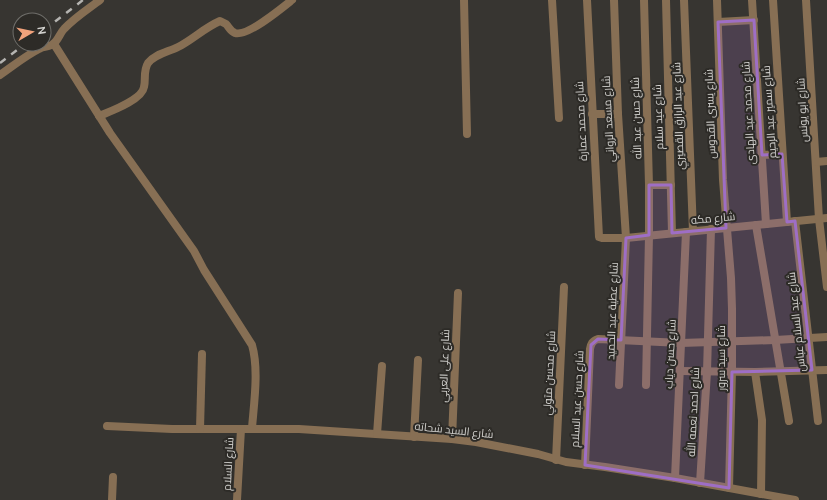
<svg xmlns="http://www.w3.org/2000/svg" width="827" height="500" viewBox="0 0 827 500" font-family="Ubuntu,Cairo,sans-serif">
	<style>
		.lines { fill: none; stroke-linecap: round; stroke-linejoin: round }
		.minor { stroke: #876f54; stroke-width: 8 }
		.rail { stroke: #b5b4b1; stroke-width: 2.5; stroke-dasharray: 7 7; stroke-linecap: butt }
		.marked { fill: #9e6ec5; fill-opacity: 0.2; stroke: #9e6ec5; stroke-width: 3; stroke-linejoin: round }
		.labels { text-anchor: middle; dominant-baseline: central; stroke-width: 4; stroke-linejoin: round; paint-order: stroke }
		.street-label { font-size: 11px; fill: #d3d2cf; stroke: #2d2b27 }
	</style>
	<rect width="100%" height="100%" fill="#373531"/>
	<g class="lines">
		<g class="minor">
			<polyline points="464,0 467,134"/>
			<polyline points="552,0 559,118"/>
			<polyline points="587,0 599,237 602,238 626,238 827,218"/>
			<polyline points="614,0 618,114 626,238 619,385"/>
			<polyline points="644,0 649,185 649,235 646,385"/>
			<polyline points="666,0 672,233"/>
			<polyline points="684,0 693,231"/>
			<polyline points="717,0 723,180 731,278 732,309 732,372 729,488"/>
			<polyline points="752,0 766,224"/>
			<polyline points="773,0 787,222"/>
			<polyline points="806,0 819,219 827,287"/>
			<polyline points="718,22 754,20"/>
			<path d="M 54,44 L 110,133 L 194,251 L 204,270 L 252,345 C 259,369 254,403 252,428"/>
			<path d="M 0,75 C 13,66 25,56 39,49 C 43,46 50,47 53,44 C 58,41 60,33 64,29 C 74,18 88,9 100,0"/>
			<polyline points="592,114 618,114"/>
			<path d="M 99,116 C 111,111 142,100 144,87 C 146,79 143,71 148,63 C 155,54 168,52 178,47 C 192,40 204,28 220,21 C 222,22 224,23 226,24 C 229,27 230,31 235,33 C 247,37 282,8 292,0"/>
			<polyline points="762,155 782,154"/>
			<polyline points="816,162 827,161"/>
			<polyline points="649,185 671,185"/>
			<polyline points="795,221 818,421"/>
			<polyline points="756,225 789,421"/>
			<polyline points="680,371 755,372 827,370"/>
			<polyline points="755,372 762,420 761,494"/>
			<polyline points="107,426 172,429 299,429 452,439 476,442 538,454 566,462 605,467 675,478 795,500"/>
			<polyline points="200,429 202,354"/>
			<polyline points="377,434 382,366"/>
			<polyline points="414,437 418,360"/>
			<polyline points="452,439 458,293"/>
			<polyline points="556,460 564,287"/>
			<path d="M 585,465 L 590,349 C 591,344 592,341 598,339 L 681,343 L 775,340 L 827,337"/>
			<polyline points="675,478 686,232"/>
			<polyline points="700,483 707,372 711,229"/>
			<polyline points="112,500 113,477"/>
			<polyline points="237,500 241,429"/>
		</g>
		<g class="rail">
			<polyline points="44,30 83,0"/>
			<polyline points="0,63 25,44"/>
		</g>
	</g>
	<path class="marked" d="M 754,20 L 762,155 L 782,154 L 787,222 L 795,221 L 812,370 L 732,372 L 729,488 L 585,465 L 591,345 L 598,339 L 621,340 L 626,238 L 649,235 L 649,185 L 671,185 L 672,233 L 726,228 L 718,22 Z"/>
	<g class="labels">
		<g class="street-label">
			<text transform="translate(802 110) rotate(-93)">شارع ابو يونس</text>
			<text transform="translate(769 112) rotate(-94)">شارع سمير عبد الرحيم</text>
			<text transform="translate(748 113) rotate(-93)">شارع محمد عبد الهادى</text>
			<text transform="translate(710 114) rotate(-92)">شارع يسرى القدوس</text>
			<text transform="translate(678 116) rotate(-92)">شارع عبد الرازق القصيري</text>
			<text transform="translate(658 117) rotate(-92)">شارع عيد سلام</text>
			<text transform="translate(636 118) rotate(-92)">شارع حسن عبد الله</text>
			<text transform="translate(608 119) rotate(-93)">شارع مسعد الرواني</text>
			<text transform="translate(581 121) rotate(-93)">شارع محمد عمارة</text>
			<text transform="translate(713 218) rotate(-5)">شارع مكه</text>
			<text transform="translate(612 311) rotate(-88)">شارع عطية عبد الحميد</text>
			<text transform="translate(796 322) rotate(-96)">شارع عبد السلام عباس</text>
			<text transform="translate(670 354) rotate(-87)">شارع حسن دياب</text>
			<text transform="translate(721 358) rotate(-90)">شارع سيد سرور</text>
			<text transform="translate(444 366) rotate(-88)">شارع على العربي</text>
			<text transform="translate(549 373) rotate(-87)">شارع محسن متولي</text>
			<text transform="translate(577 399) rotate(-87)">شارع حسن عبد السلام</text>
			<text transform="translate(693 412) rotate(-87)">شارع احمد نعمه الله</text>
			<text transform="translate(454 430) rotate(6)">شارع السيد شحاته</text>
			<text transform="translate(228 464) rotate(-87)">شارع السلام</text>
		</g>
	</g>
	<g transform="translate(32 32) rotate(81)"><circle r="19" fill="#2d2b27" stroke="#6f6e6a"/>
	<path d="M0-3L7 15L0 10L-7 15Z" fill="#f1a27b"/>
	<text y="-6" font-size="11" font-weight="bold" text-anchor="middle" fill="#d3d2cf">N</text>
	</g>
</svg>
